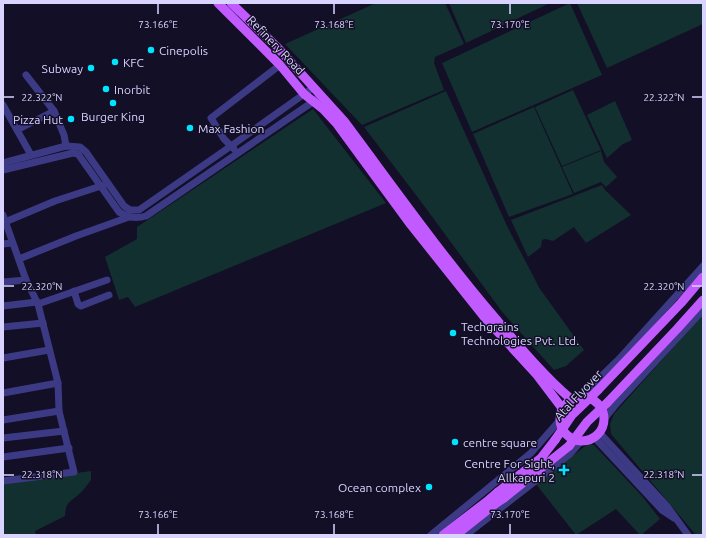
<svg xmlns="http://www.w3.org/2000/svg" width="706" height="538" viewBox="0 0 706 538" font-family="Ubuntu,sans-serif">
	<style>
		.green { fill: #12302f }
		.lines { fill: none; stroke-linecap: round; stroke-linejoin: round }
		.minor { stroke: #3d3a85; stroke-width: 7 }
		.major { stroke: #c25bff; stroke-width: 9 }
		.major-bridge { stroke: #c25bff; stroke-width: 9 }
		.ticks { fill: none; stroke: #d9d4ff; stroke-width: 1.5 }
		.poi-dot { fill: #00e5ff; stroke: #130f26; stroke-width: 1.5 }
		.labels { text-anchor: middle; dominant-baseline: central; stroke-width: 3; stroke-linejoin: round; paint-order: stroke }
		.street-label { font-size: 12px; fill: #d9d4ff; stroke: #130f26 }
		.poi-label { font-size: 12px; fill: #d9d4ff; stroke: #130f26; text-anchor: start }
		.ticks-label { font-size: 10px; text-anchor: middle; fill: #d9d4ff; stroke: #130f26; stroke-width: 3; stroke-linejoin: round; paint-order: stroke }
	</style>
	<rect width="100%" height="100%" fill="#130f26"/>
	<g class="green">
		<polygon points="376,3 445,3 464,44 435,57 434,63 444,90 362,125 285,44"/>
		<polygon points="449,3 550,3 466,43"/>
		<polygon points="570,3 602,75 472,132 442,63"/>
		<polygon points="577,3 703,3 703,24 607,68"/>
		<polygon points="573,90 601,150 562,166 535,107"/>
		<polygon points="446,91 508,228 540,289 584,350 566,366 554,370 503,313 419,199 364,127"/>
		<polygon points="615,101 632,140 623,144 607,158 587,115"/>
		<polygon points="534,107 573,194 509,217 473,134"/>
		<polygon points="313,109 386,203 135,307 128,297 119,300 105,257 137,239 137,227"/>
		<polygon points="601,151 604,162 617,177 606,187 601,182 574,193 562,167"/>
		<polygon points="602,185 605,190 631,215 586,243 574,227 553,241 545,239 542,240 541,247 528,257 511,220"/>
		<polygon points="703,314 703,535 696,535 611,434 610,424 614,414"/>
		<polygon points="589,444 594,445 642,496 660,519 641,535 640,535 616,509 576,535 536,484 584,447"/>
		<path d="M 91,471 L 91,480 C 87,485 83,491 78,495 C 69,503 66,502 65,516 L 35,531 L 36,535 L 3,535 L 3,483 Z"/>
	</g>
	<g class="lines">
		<g class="minor">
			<polyline points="26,75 54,111 64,135 66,146"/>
			<polyline points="3,105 31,155"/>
			<polyline points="17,130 54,111"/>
			<polyline points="234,149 224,139 211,118 280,65"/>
			<polyline points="3,163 66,146 80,147 86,152 124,206 130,210 139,210 231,146 314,87"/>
			<path d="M 3,170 L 73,153 L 78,154 L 119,212 C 128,218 136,219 146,216 L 317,99"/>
			<polyline points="3,215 26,280 38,304 58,383 59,411 74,472 3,481"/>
			<polyline points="5,222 55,201 104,185"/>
			<polyline points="3,244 12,243"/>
			<polyline points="19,259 76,236 129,217"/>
			<polyline points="3,282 26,280"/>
			<polyline points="74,291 78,304 81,306 109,295"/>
			<polyline points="38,304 107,280"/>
			<polyline points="3,306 37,302"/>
			<polyline points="3,327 43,323"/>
			<polyline points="3,358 49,350"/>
			<polyline points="3,393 58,383"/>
			<polyline points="581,396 619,359 703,266"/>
			<polyline points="604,419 618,402 703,310"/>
			<polyline points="3,420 59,411"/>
			<polyline points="599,432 667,506 688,535"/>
			<polyline points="594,437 662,510 674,518"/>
			<polyline points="3,438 64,431"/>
			<polyline points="3,457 69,448"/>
			<polyline points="431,535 531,453 559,421"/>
			<polyline points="466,535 570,454 582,440"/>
		</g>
		<g class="major">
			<polyline points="218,3 280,65 304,94 323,109 337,124 411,225 485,318 537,375 562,408"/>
			<path d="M 231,3 L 277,47 L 344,121 C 394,188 442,256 496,319 C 519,346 545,377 571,399"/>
			<polyline points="598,390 681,303 703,277"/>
			<circle cx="582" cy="419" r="22"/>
			<polyline points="607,403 677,329 703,300"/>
			<polyline points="498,492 541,458 555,440"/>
			<polyline points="504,498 569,446"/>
			<polyline points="443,535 490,499"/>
			<polyline points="456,535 495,504"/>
		</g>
		<g class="major-bridge">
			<polyline points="555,440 572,415 598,390"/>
			<polyline points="569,446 587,422 607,403"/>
			<polyline points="490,499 498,492"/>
			<polyline points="495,504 504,498"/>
		</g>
	</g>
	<path class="ticks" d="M 158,4 L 158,14M 334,4 L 334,14M 510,4 L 510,14M 4,97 L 14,97M 692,97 L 702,97M 4,286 L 14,286M 692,286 L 702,286M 4,475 L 14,475M 692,475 L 702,475M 158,524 L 158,534M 334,524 L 334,534M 510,524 L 510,534"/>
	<g class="poi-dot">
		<circle cx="151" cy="50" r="4"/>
		<circle cx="115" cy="62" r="4"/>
		<circle cx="91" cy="68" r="4"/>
		<circle cx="106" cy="89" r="4"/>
		<circle cx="113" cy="103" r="4"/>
		<circle cx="71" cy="119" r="4"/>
		<circle cx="190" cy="128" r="4"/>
		<circle cx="453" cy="333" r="4"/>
		<circle cx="455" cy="442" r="4"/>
		<path d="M562 464h4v4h4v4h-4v4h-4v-4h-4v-4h4z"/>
		<circle cx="429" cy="487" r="4"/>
	</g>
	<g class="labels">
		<g class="street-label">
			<text transform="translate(276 45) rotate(46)">Refinery Road</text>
			<text transform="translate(578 395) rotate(-47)">Atal Flyover</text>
		</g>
		<g class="poi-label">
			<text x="159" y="50">Cinepolis</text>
			<text x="123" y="62">KFC</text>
			<text x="83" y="68" text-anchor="end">Subway</text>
			<text x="114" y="89">Inorbit</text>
			<text x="113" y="116" text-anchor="middle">Burger King</text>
			<text x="63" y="119" text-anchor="end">Pizza Hut</text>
			<text x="198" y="128">Max Fashion</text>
			<text x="461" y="326">Techgrains<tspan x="461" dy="14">Technologies Pvt. Ltd.</tspan></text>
			<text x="463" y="442">centre square</text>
			<text x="555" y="463" text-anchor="end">Centre For Sight,<tspan x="555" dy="14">Allkapuri 2</tspan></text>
			<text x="421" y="487" text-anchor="end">Ocean complex</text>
		</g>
	</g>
	<g class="ticks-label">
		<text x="158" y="28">73.166°E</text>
		<text x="334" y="28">73.168°E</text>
		<text x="510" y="28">73.170°E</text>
		<text x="42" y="101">22.322°N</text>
		<text x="664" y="101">22.322°N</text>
		<text x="42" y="290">22.320°N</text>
		<text x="664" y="290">22.320°N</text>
		<text x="42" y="478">22.318°N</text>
		<text x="664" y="478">22.318°N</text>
		<text x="158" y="518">73.166°E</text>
		<text x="334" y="518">73.168°E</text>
		<text x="510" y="518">73.170°E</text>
	</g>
	<rect width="706" height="538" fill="none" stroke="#d9d4ff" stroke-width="8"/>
</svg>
